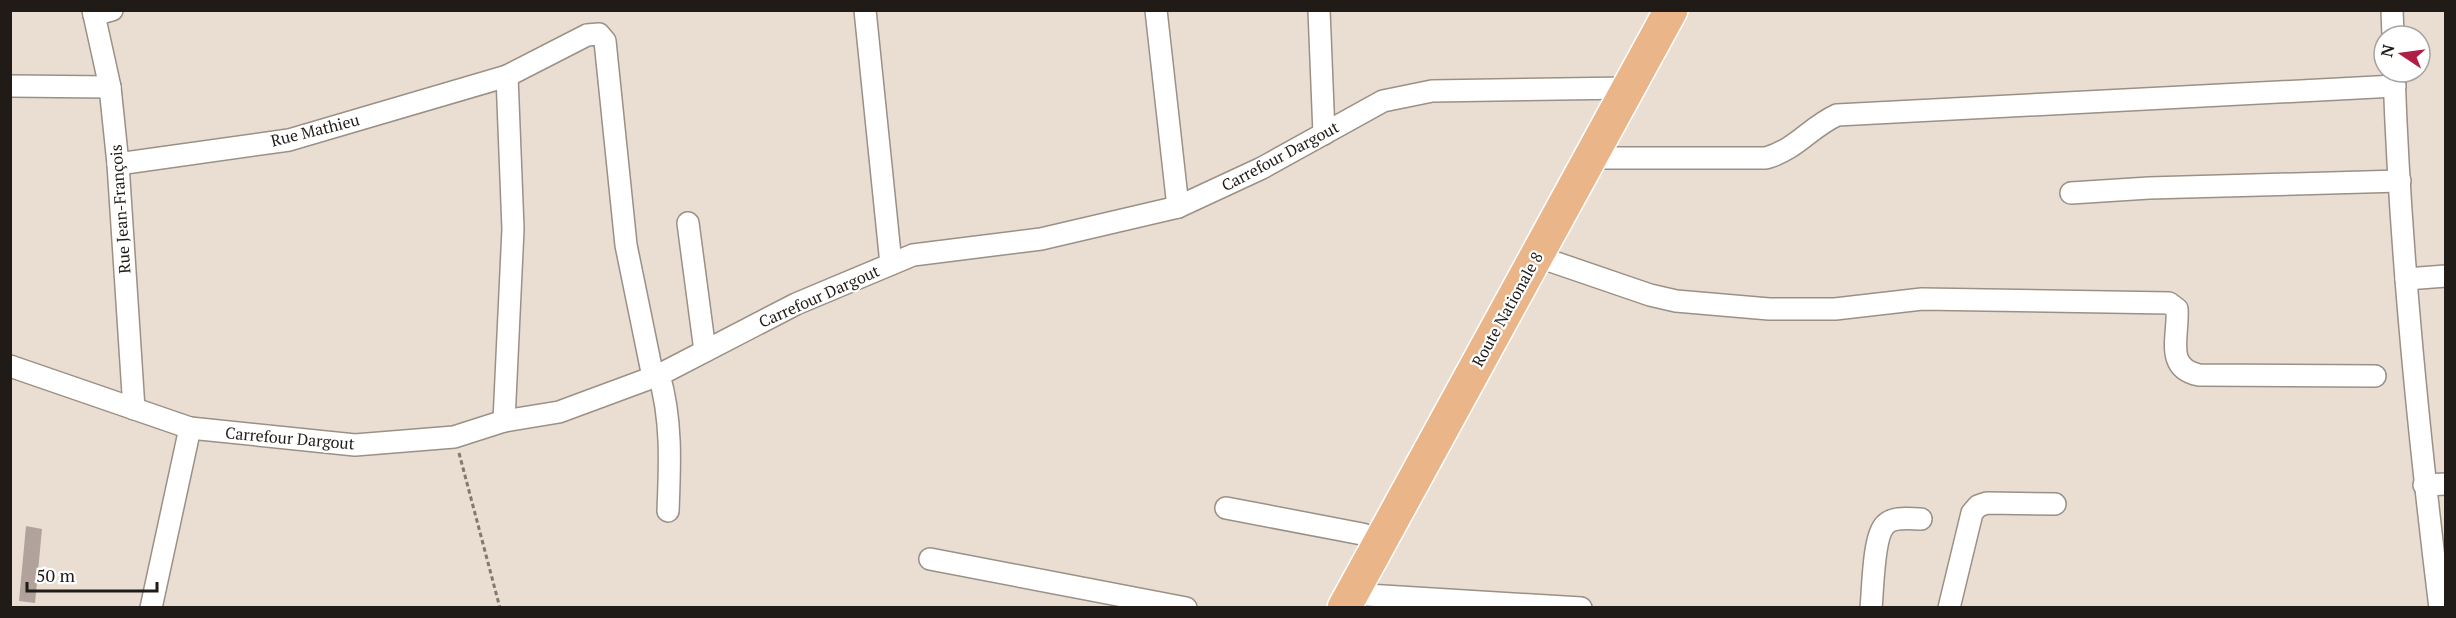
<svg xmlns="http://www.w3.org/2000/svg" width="2456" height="618" viewBox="0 0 2456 618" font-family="'PT Serif',serif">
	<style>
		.building { fill: #b1a39b }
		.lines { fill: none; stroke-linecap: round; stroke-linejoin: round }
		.street-casing { stroke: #9b9085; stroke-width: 24 }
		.primary-casing { stroke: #fff; stroke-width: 36 }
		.path { stroke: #827a72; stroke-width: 3; stroke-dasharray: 4.5 3; stroke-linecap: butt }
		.street { stroke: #fff; stroke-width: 21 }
		.primary { stroke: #e9b589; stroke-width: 33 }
		.labels { text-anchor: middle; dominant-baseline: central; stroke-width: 4.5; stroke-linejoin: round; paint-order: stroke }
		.street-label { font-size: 16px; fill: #201b17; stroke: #fff }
	</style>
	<rect width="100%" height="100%" fill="#eaded3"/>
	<polygon class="building" points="26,526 42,529 35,603 19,601"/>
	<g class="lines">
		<g class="street-casing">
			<g id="street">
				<polyline points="93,10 110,87 118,164 134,409"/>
				<polyline points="865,10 891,264"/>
				<polyline points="1156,10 1178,207"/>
				<polyline points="1319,10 1324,134"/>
				<polyline points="2392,10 2393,36"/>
				<polyline points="94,15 112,10"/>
				<path d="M 2394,73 C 2400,252 2418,430 2440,608"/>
				<polyline points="10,86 110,87"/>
				<path d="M 1589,158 L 1766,158 C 1797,149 1809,128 1837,115 L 2395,86"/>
				<polyline points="118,164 289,140 507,76 587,35 599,34 605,41 626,245 653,377"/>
				<polyline points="2071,193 2149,188 2400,181"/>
				<polyline points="688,223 705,351"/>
				<path d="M 1536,256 L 1650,295 L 1676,301 L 1769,309 L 1835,309 L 1922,299 L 2169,303 L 2177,309 C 2179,336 2164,368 2199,375 L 2375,376"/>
				<polyline points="2406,279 2446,276"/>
				<polyline points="10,366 190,428 355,445 454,437 504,421 559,412 659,375 796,304 913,255 1041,239 1178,207 1262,168 1383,101 1432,91 1628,88"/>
				<path d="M 659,375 C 672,419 670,464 668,511"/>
				<polyline points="504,421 513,229 507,76"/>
				<polyline points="2424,485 2446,484"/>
				<polyline points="1226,508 1362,534 1380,540"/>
				<polyline points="930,559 1186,608"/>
				<polyline points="1351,594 1581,608"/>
				<polyline points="151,608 190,428"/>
				<path d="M 1871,608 C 1873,590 1873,537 1885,525 C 1893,516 1910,519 1921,519"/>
				<polyline points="1949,608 1972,513 1978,506 1987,503 2055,504"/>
			</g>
		</g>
		<g class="primary-casing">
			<polyline id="primary" points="1344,608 1671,10"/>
		</g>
		<polyline class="path" points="459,453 500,608"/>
		<use href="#street" class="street"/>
		<use href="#primary" class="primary"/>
	</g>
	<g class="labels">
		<g class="street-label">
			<text transform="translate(315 130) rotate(-14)">Rue Mathieu</text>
			<text transform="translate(1280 156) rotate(-28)">Carrefour Dargout</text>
			<text transform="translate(120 209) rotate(-94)">Rue Jean-François</text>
			<text transform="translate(819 296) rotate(-24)">Carrefour Dargout</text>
			<text transform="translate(1507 309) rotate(-61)">Route Nationale 8</text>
			<text transform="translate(290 438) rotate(5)">Carrefour Dargout</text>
		</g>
	</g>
	<rect width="2456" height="618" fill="none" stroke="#201b17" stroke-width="24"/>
	<g transform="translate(2402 54) rotate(283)"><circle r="28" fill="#ffffff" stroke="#a6a4a2" stroke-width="1.5"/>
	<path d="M0-4.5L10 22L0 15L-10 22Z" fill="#b11e44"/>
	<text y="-9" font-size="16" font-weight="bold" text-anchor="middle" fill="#201b17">N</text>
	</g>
	<path d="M27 582v9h130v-9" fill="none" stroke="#201b17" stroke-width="3"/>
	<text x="36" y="582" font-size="18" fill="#201b17" stroke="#ffffff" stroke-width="4.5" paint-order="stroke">50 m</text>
</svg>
